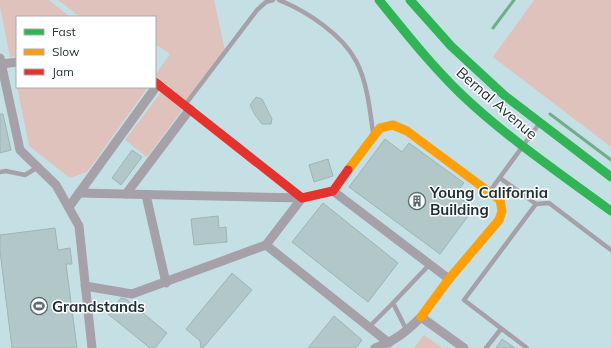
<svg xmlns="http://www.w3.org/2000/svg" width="611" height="348" viewBox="0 0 611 348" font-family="Mulish,sans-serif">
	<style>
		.green { fill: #dfc2bc }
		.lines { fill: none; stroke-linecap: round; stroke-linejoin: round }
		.stream { stroke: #6eae8b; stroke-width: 3 }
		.building { fill: #b2c7c8; stroke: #9eb4b6 }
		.lane { stroke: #a6a0a9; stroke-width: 4.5 }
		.street { stroke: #a6a0a9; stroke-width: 9 }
		.fast { stroke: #30b455; stroke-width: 9 }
		.slow { stroke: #ff9f0a; stroke-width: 9 }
		.jam { stroke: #e5322d; stroke-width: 9 }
		.labels { text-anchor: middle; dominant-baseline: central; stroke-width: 3; stroke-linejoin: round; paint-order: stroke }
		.street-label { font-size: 15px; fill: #1d2f33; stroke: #fff }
		.poi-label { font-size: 15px; font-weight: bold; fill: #1d2f33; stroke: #fff; text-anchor: start }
	</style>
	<rect width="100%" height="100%" fill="#c5e0e5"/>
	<g class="green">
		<polygon points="0,0 49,0 70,17 17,17 17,56 10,57 0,7"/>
		<polygon points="58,0 214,0 225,50 186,101 155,75 170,54 155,44 155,17 80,17"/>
		<polygon points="534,0 611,0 611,147 493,57"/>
		<polygon points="17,87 148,87 87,172 70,178 29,146"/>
		<polygon points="161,92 183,109 147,157 125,140"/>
		<polygon points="424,335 442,348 414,348"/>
	</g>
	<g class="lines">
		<g class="stream">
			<polyline points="493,28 514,0"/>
			<polyline points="550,114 611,160"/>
		</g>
	</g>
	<g class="building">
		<polygon points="256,97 262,99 272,119 271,124 262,124 255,115 250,105"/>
		<polygon points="0,114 3,114 11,150 0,153"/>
		<polygon points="385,139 402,152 409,143 464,183 455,194 474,208 440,254 349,187"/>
		<polygon points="132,150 142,157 121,185 112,178"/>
		<polygon points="328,159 333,176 314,182 309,165"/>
		<polygon points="323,203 398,263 368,302 292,242"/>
		<polygon points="218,216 219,228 226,227 227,242 194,245 191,219"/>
		<polygon points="55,228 58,250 70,248 72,264 66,264 77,348 12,348 0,251 0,235"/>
		<polygon points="232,273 252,290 203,348 201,348 200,341 186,329"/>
		<polygon points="121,298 126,299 167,333 155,348 150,348 108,314"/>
		<polygon points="334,316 362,340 356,348 308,348"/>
		<polygon points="502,339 515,348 496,348"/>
	</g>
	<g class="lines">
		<g class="lane">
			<path d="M 279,0 C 306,11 342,34 356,61 C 367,81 370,110 373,133"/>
			<polyline points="185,105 257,10 266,2 273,0"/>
			<polyline points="0,172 6,171 25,175 38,167"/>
			<polyline points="500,178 536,204 549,203 611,250"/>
			<polyline points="490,191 539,124"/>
			<polyline points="369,327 393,303"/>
			<polyline points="407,331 393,303 430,264"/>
			<polyline points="486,348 501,329"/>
			<polyline points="527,348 464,300 536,204"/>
		</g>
		<g class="street">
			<polyline points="0,58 20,150 56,185 79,226 92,348"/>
			<polyline points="2,64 17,62"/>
			<polyline points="333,191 449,279"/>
			<polyline points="79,193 302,198"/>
			<polyline points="126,194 190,109"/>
			<polyline points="146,195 166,283"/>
			<polyline points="69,207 158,84"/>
			<polyline points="266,245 389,343"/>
			<polyline points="85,286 132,294 266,245 302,198"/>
			<path d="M 375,348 C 395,341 406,332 421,317 L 464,348"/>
		</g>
		<g class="fast">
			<path d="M 379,0 C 405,32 431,65 461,94 C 506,137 561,174 611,211"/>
			<polyline points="410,0 451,46 504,95 611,177"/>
		</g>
		<polyline class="slow" points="348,170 380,128 393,125 407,131 500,200 502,211 499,220 449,279 421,317"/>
		<polyline class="jam" points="155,82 302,198 333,191 348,170"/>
	</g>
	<defs>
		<g id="building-ring" transform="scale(0.9)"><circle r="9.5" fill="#fff" stroke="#586d71" stroke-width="1.5"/><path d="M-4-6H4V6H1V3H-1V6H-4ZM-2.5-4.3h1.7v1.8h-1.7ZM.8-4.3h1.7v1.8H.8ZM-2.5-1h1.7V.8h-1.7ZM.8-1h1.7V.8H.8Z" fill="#586d71"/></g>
		<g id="stadium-ring" transform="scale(0.9)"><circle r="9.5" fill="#fff" stroke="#586d71" stroke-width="1.5"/><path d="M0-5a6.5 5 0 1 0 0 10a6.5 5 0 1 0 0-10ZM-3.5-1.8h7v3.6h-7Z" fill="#586d71"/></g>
	</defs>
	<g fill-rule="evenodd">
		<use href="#building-ring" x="417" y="201"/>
		<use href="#stadium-ring" x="39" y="306"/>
	</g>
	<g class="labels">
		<g class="street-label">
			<text transform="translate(497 103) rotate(41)">Bernal Avenue</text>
		</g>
		<g class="poi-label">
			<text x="430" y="192">Young California<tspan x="430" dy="17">Building</tspan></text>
			<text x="52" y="306">Grandstands</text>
		</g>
	</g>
	<rect x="16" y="16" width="140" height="72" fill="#ffffff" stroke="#a5acad"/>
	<rect x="24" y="29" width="20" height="6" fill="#30b455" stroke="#a5acad"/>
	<text x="52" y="36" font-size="12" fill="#1d2f33">Fast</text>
	<rect x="24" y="49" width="20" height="6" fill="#ff9f0a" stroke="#a5acad"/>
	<text x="52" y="56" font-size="12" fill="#1d2f33">Slow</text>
	<rect x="24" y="69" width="20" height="6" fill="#e5322d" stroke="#a5acad"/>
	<text x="52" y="76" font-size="12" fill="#1d2f33">Jam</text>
</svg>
